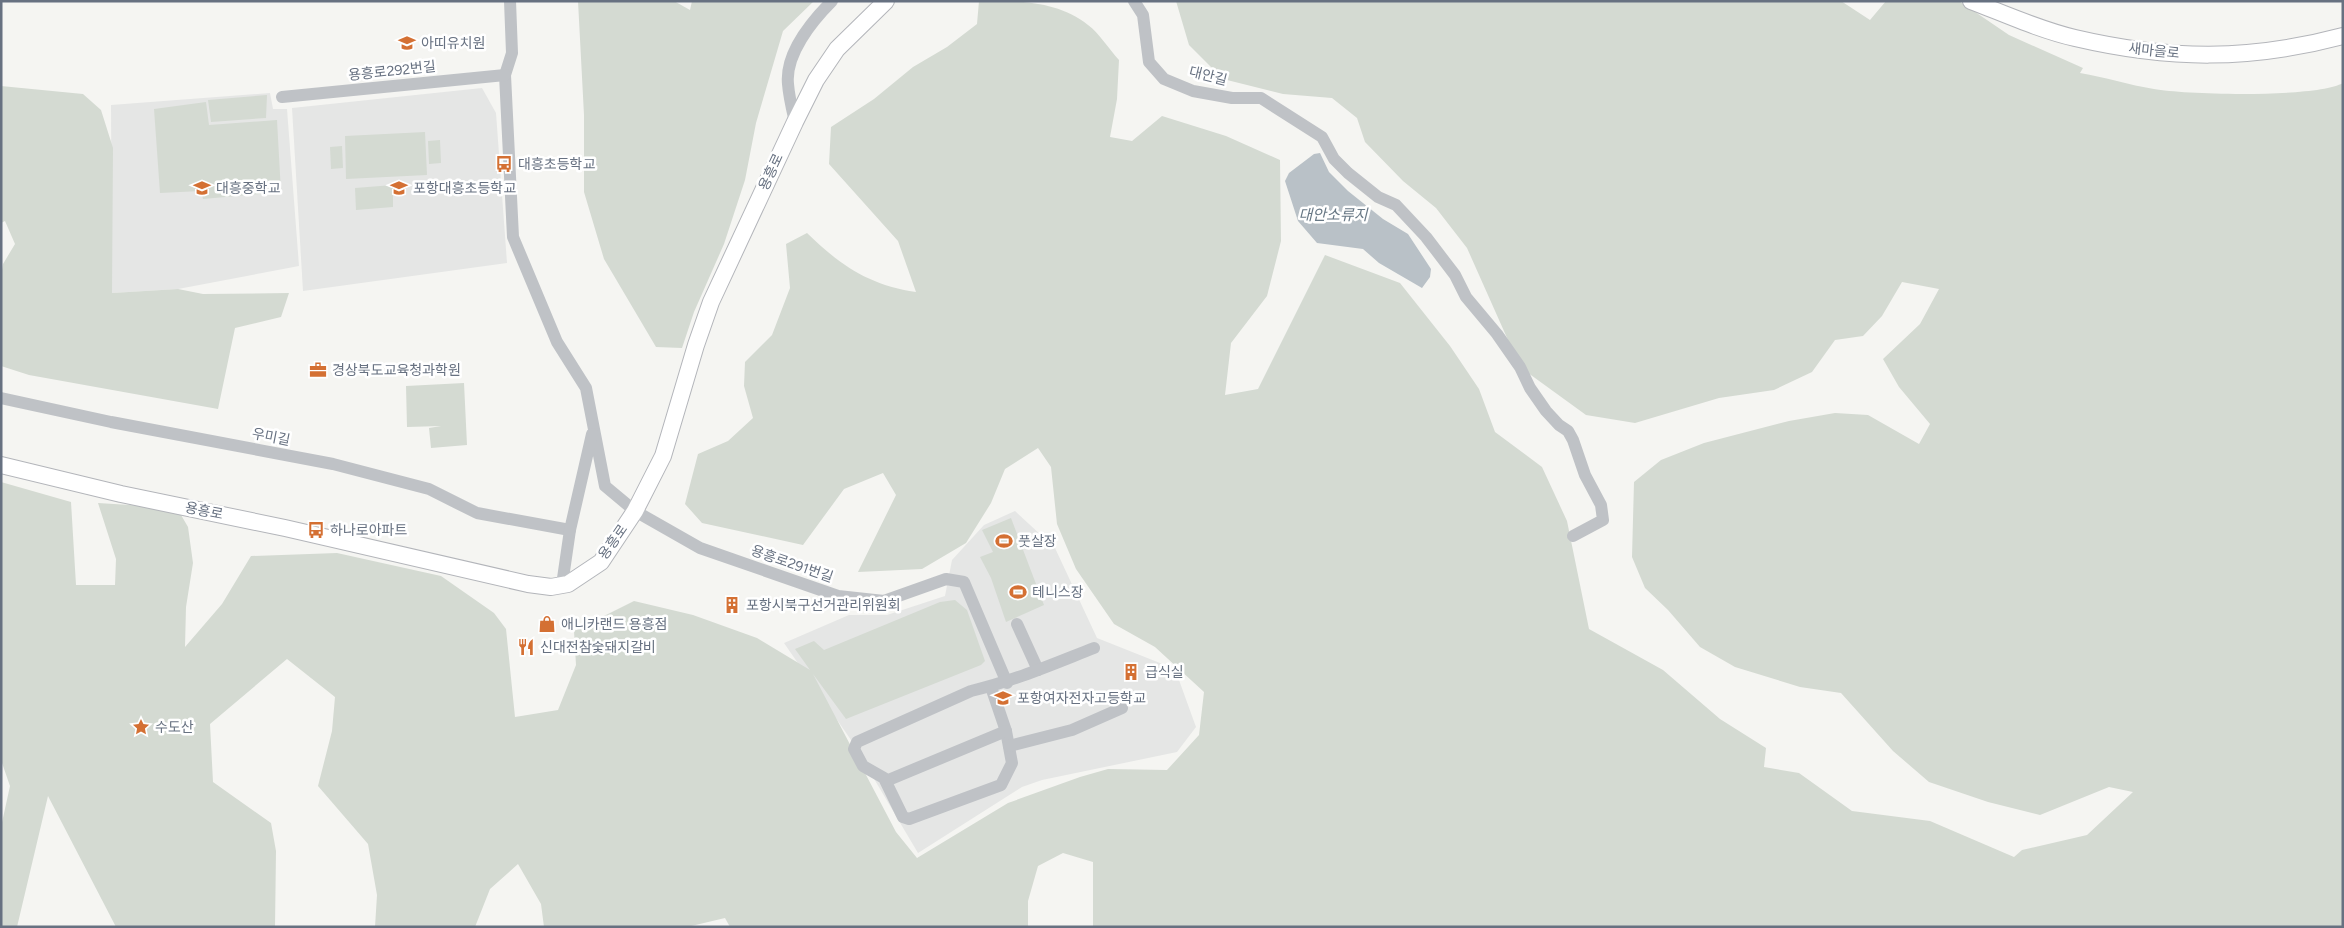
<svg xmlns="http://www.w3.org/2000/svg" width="2344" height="928" viewBox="0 0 2344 928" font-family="Figtree,'Noto Sans KR',sans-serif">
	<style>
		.built { fill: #e5e6e5 }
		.green { fill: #d4dad2 }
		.water { fill: #b9c1c7 }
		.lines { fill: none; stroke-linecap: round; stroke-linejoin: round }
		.major-casing { stroke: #b3b5ba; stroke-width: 18 }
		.minor { stroke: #bfc2c6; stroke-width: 12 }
		.major { stroke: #fff; stroke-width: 16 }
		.labels { text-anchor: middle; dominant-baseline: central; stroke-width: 5; stroke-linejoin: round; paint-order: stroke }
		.poi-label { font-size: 14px; fill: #677181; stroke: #fff; text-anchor: start }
		.street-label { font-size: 14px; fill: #677181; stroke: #fff }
		.water-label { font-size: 15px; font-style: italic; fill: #687885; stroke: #fff }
	</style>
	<rect width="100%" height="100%" fill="#f5f5f2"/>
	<g class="built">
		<polygon points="482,88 496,113 507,263 303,291 292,108"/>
		<polygon points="270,93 273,109 287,109 299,266 178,289 112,293 111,105"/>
		<polygon points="1015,511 1055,548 1097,638 1175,669 1196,727 1177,752 1042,780 1022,787 918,853 851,740 784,643 849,615 887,615 945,596 952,560 984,525"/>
	</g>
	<g class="green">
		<polygon points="578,1 674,1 690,10 692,1 814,1 783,31 756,123 745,180 724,244 694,312 682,348 656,347 604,259 584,192 584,115"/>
		<path d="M 979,1 C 1017,1 1056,0 1088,25 C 1099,33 1109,49 1119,60 L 1117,99 L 1110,137 L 1132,141 L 1162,116 L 1226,136 L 1280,160 L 1281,241 L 1267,296 L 1231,343 L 1225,395 L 1258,389 L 1325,255 L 1400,283 L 1450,346 L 1479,389 L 1495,432 L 1542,467 L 1567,521 L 1589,629 L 1663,670 L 1720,719 L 1766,748 L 1764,767 L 1799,773 L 1852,811 L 1930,821 L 2014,857 L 2022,850 L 2087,835 L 2133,792 L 2109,787 L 2040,815 L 1988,802 L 1929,782 L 1893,751 L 1841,693 L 1800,687 L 1735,667 L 1700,647 L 1668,610 L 1645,588 L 1632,557 L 1634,482 L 1661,460 L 1704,443 L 1789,421 L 1835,413 L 1868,415 L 1919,444 L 1930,424 L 1899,387 L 1883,359 L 1920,324 L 1939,289 L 1902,282 L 1882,316 L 1863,336 L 1835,340 L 1812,372 L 1774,390 L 1719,398 L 1635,423 L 1586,415 L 1520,367 L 1467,248 L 1436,208 L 1403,181 L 1365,142 L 1357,118 L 1332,98 L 1283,94 L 1223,79 L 1189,45 L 1176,1 L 1841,1 L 1870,20 L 1886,1 L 1959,1 L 2009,35 L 2083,68 L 2080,73 C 2105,77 2129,85 2154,89 C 2187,95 2317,98 2343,83 L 2343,927 L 1093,927 L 1093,862 L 1063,853 L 1038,866 L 1028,901 L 1028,927 L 730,927 L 725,918 L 687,927 L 544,927 L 541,904 L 518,864 L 490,889 L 475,927 L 375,927 L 377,895 L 368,844 L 318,786 L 332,731 L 335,697 L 287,659 L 210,724 L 213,782 L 271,823 L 276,851 L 275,927 L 116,927 L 48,796 L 17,927 L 1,927 L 1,827 L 10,786 L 1,760 L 1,482 L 71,502 L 76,585 L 115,585 L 116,559 L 98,503 L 177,508 L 188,527 L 193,563 L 186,607 L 185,647 L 222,604 L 251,556 L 337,553 L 441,576 L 494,613 L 506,629 L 515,717 L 558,710 L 576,665 L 574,631 L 634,601 L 693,615 L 757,638 L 810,670 L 795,649 L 814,641 L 824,650 L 940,602 L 955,600 L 967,610 L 985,661 L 981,665 L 846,719 L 813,674 L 896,832 L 917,858 L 1008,803 L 1080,777 L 1108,769 L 1167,770 L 1199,735 L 1204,692 L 1155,647 L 1114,624 L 1076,569 L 1057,524 L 1051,467 L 1038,448 L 1005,469 L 991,503 L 966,543 L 922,569 L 858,572 L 896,495 L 883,473 L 844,489 L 803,545 L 702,523 L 685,504 L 698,454 L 728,441 L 753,418 L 744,386 L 745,362 L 772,335 L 790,288 L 786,244 L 807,233 C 841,266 869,285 916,292 L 898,241 L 829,164 L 831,127 L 874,99 L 913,67 L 947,47 L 977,24 Z"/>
		<polygon points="1,86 83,94 101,110 113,148 112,293 178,289 203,294 289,293 281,317 235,328 218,409 29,375 1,366 1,276 3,264 15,244 5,221 1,223"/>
		<polygon points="267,95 266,118 211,122 208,100"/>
		<polygon points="206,102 209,125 277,120 281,192 203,199 201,191 160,193 154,109"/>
		<polygon points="425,132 427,175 346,179 345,136"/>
		<polygon points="440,140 441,163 429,164 428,141"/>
		<polygon points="342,146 343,168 331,169 330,147"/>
		<polygon points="393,185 393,207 356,210 355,188"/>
		<polygon points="464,383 467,445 431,448 429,428 441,426 407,427 406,386"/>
		<polygon points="1011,518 1044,605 1006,622 991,578 980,557 993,552 982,530"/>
	</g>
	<polygon class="water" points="1320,153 1329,172 1348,191 1383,219 1408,234 1431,269 1430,277 1422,288 1379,263 1363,249 1317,243 1298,221 1285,181 1289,173 1314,154"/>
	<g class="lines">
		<g class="major-casing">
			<g id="major">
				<path d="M 1971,1 C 2005,14 2040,30 2075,38 C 2169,60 2249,61 2343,36"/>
				<polyline points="1,465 121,494 285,528 528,584 551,587 568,584 601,562 635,511 663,456 696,345 711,302 795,122 816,80 837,49 886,1"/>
			</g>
		</g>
		<g class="minor">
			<polyline points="510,1 512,53 505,75 513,237 557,342 586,388 605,486 635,511 700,548 838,596 884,601 946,579 964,582 1007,683"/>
			<polyline points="1134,1 1143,15 1149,62 1164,79 1193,91 1232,98 1261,98 1322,137 1334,159 1348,173 1378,197 1396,205 1426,237 1455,275 1466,297 1497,334 1520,367 1530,388 1546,411 1559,425 1568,431 1573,440 1585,475 1601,505 1603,520 1573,536"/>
			<polyline points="282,97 505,75"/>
			<path d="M 795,122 C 792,109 789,97 788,84 C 785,54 812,21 832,1"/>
			<polyline points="1,398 111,422 333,464 429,489 477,513 570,530"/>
			<polyline points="562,585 570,530 592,434"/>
			<polyline points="1017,624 1038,670"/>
			<path d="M 991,687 L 1006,731 L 1012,763 L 1001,785 L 909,819 L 903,817 L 884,778 L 863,766 L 854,749 L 857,742 L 971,691 C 1014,681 1053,664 1094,648"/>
			<polyline points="1009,746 1072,730 1122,708"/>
			<polyline points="886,781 1006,731"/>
		</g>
		<use href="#major" class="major"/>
	</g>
	<defs>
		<g id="school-bare" transform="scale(1.35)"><path d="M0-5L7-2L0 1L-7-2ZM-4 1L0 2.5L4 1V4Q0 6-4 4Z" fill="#d47033" stroke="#fff" stroke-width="2.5" paint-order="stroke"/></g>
		<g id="bus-bare" transform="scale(1.35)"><path d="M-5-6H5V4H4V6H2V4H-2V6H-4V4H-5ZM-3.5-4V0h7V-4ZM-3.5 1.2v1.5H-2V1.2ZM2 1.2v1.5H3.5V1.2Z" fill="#d47033" stroke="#fff" stroke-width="2.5" paint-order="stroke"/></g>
		<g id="office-bare" transform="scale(1.35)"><path d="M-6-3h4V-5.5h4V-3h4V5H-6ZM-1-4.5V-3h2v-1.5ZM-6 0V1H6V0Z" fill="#d47033" stroke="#fff" stroke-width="2.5" paint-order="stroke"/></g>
		<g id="stadium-bare" transform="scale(1.35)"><path d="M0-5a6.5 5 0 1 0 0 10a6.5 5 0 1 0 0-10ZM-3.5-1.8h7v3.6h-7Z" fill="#d47033" stroke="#fff" stroke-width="2.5" paint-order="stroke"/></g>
		<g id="building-bare" transform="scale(1.35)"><path d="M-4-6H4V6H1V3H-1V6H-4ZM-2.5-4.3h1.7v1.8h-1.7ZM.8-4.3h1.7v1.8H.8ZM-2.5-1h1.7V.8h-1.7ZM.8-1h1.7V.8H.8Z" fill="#d47033" stroke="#fff" stroke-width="2.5" paint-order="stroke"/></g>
		<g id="shop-bare" transform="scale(1.35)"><path d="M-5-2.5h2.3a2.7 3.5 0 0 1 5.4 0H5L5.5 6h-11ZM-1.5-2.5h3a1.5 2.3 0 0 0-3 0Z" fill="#d47033" stroke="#fff" stroke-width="2.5" paint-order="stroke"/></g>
		<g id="restaurant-bare" transform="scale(1.35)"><path d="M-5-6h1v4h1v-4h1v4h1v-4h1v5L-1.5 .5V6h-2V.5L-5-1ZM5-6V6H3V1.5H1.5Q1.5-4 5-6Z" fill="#d47033" stroke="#fff" stroke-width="2.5" paint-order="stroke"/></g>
		<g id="sight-bare" transform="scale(1.35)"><path d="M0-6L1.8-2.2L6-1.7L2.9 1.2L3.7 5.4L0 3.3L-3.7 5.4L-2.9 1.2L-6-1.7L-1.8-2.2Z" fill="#d47033" stroke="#fff" stroke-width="2.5" paint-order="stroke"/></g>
	</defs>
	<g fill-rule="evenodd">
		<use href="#school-bare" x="407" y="43"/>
		<use href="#bus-bare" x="504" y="164"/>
		<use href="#school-bare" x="202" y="188"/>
		<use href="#school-bare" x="399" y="188"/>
		<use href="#office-bare" x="318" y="370"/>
		<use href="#bus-bare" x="316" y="530"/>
		<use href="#stadium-bare" x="1004" y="541"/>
		<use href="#stadium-bare" x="1018" y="592"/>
		<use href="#building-bare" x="732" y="605"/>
		<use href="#shop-bare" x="547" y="624"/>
		<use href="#restaurant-bare" x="526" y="647"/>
		<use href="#building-bare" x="1131" y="672"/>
		<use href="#school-bare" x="1003" y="698"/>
		<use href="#sight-bare" x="141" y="727"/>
	</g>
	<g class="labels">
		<g class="poi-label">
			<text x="421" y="43">아띠유치원</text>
			<text x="518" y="164">대흥초등학교</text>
			<text x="216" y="188">대흥중학교</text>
			<text x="413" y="188">포항대흥초등학교</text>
			<text x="332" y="370">경상북도교육청과학원</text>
			<text x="330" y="530">하나로아파트</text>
			<text x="1018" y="541">풋살장</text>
			<text x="1032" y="592">테니스장</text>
			<text x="746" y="605">포항시북구선거관리위원회</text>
			<text x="561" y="624">애니카랜드 용흥점</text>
			<text x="540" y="647">신대전참숯돼지갈비</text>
			<text x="1145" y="672">급식실</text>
			<text x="1017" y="698">포항여자전자고등학교</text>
			<text x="155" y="727">수도산</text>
		</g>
		<g class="street-label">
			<text transform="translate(2154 51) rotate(6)">새마을로</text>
			<text transform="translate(392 71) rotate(-6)">용흥로292번길</text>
			<text transform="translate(1208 76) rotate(14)">대안길</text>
			<text transform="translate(771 172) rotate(-65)">용흥로</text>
			<text transform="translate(271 437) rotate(11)">우미길</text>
			<text transform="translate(204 511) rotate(11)">용흥로</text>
			<text transform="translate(613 542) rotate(-55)">용흥로</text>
			<text transform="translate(792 564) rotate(19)">용흥로291번길</text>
		</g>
		<g class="water-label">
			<text x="1333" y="215">대안소류지</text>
		</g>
	</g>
	<rect width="2344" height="928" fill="none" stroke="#677181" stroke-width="5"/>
</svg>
